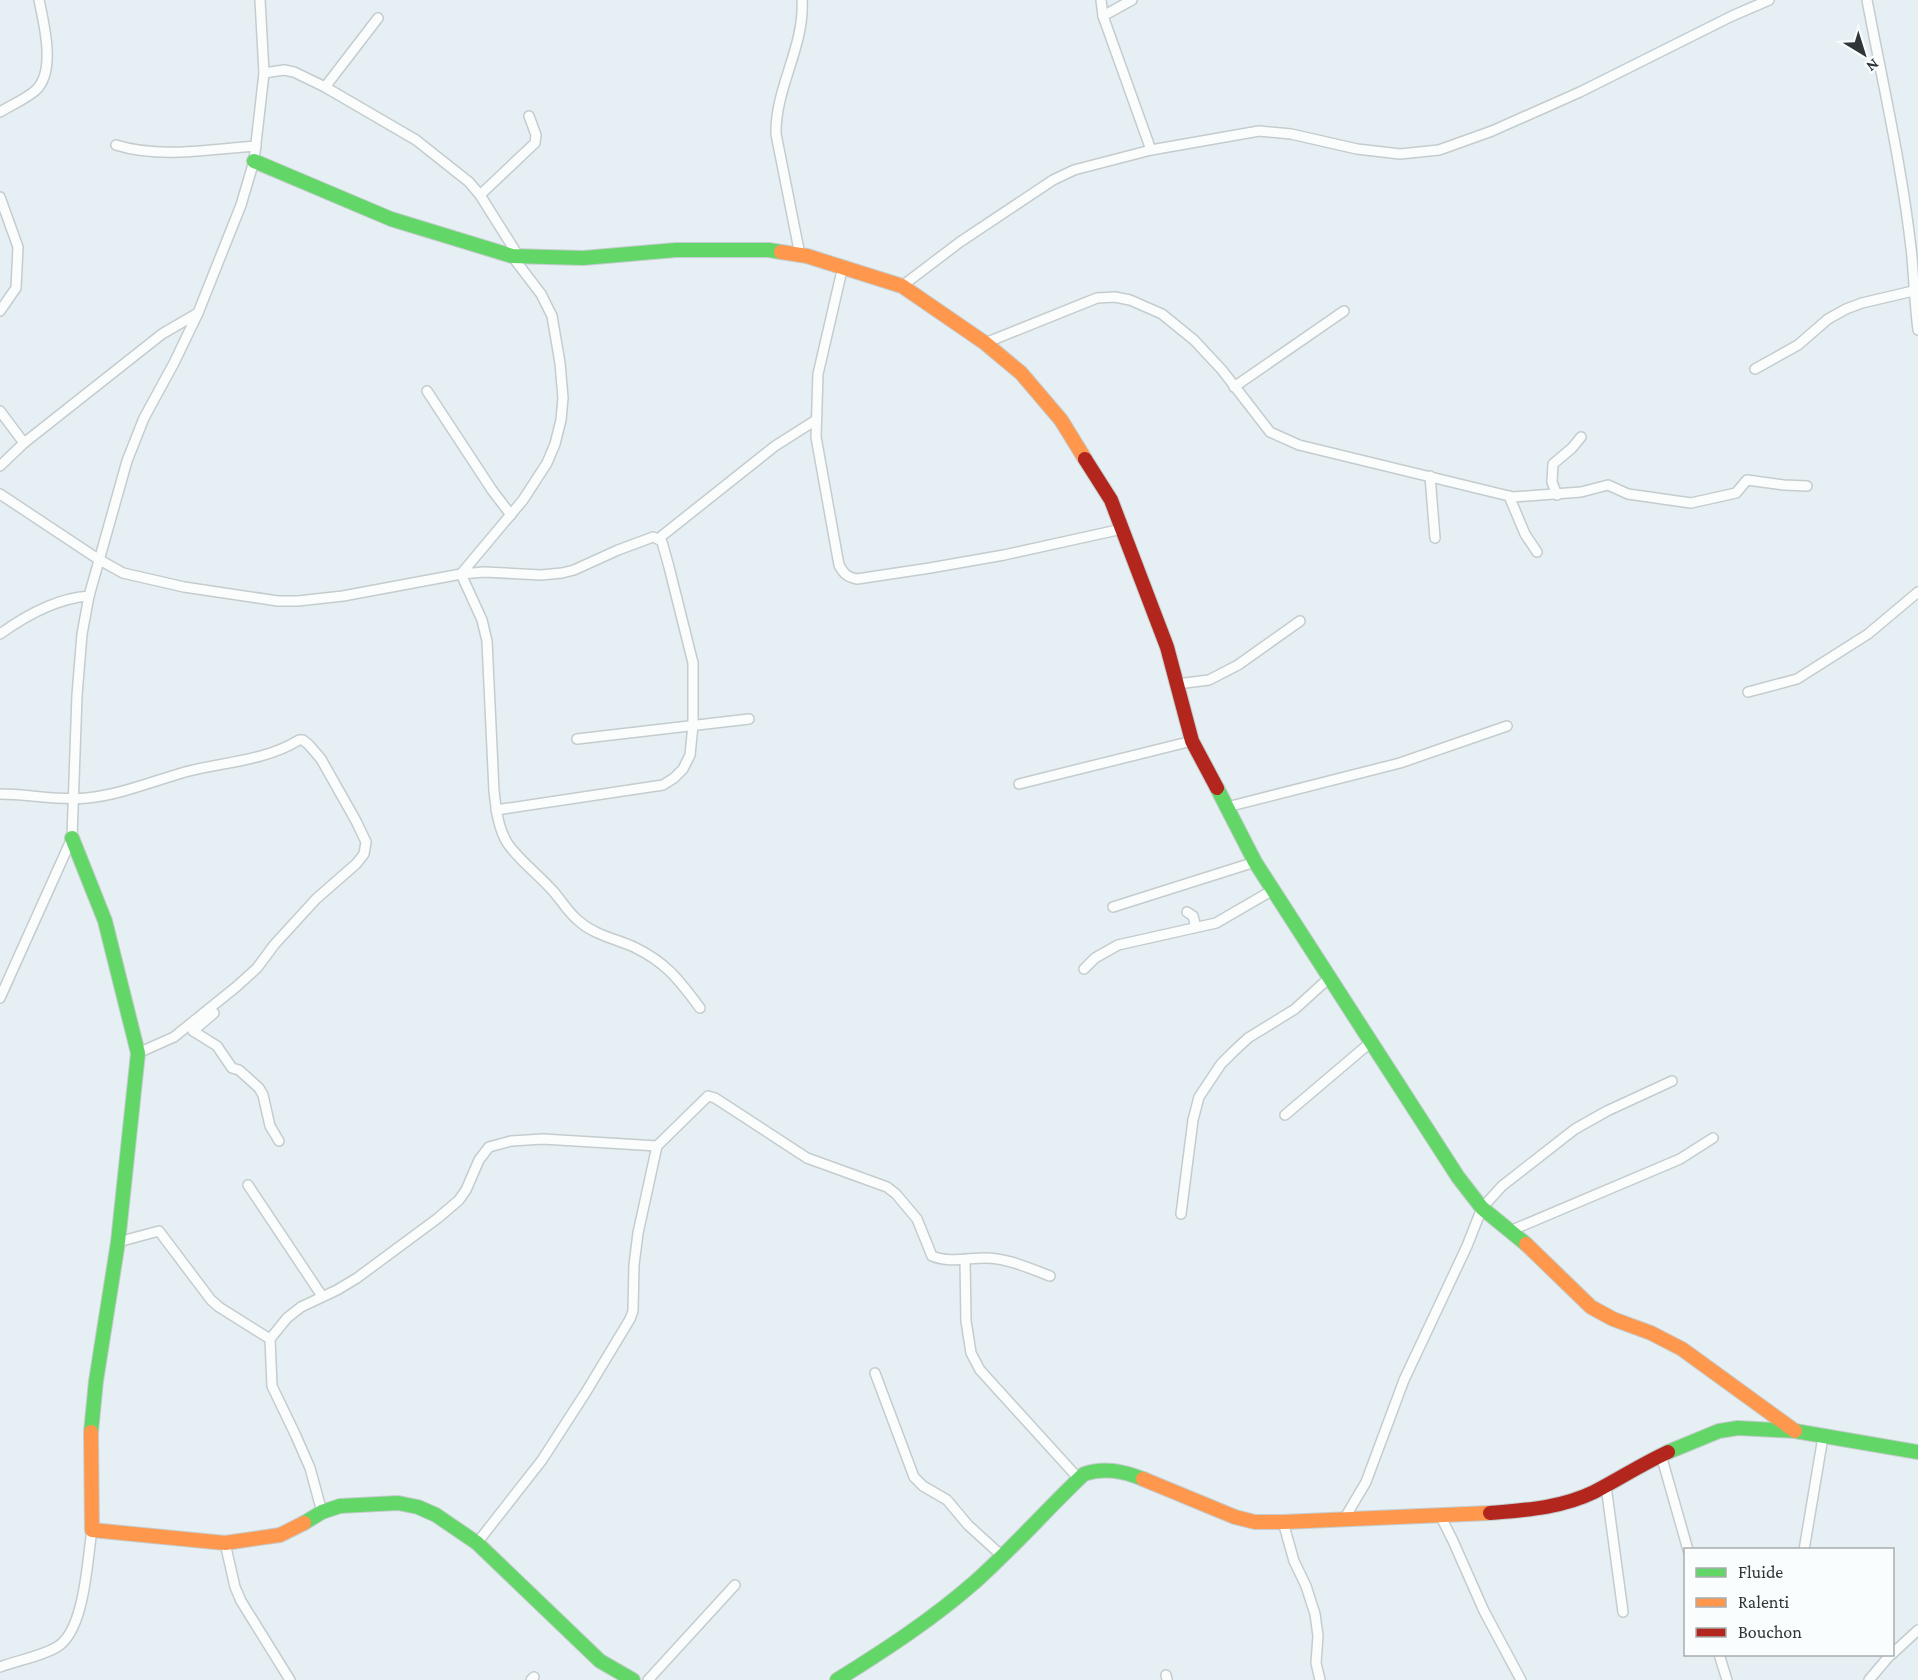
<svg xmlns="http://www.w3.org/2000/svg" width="1918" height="1680" viewBox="0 0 1918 1680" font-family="'Crimson Pro',serif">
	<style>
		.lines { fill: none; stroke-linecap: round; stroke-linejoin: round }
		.street-casing { stroke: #c4ccce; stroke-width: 12 }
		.fast-casing { stroke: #c4ccce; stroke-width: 16 }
		.slow-casing { stroke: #c4ccce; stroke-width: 16 }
		.jam-casing { stroke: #c4ccce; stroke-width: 16 }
		.street { stroke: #fbfdfd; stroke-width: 9 }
		.fast { stroke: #63d668; stroke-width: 14 }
		.slow { stroke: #ff974d; stroke-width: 14 }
		.jam { stroke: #b3261e; stroke-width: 14 }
	</style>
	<rect width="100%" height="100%" fill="#e6eff3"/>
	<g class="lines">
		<g class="street-casing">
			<g id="street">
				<polyline points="1101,0 1103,16 1151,150"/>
				<path d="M 1867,0 C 1883,85 1903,171 1912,257 C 1914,282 1915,306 1918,330"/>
				<polyline points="1103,16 1132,0"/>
				<polyline points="264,73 284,70 294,72 325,87 416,140 469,182 480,195 519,257"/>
				<polyline points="325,87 378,18"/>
				<path d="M 0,112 C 11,105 26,99 36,90 C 56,71 44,24 39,0"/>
				<path d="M 116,145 C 160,159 211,149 256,146"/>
				<polyline points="480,195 535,143 536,135 529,116"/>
				<polyline points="0,197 18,247 16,288 0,311"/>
				<path d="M 800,255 L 776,134 C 775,88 805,46 802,0"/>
				<path d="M 512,256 L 541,294 L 552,316 L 560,363 L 563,398 L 561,420 L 555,444 L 547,463 L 523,500 L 461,574 L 482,620 L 487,641 L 494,791 C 496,809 498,829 508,844 C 520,861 539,875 553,891 C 562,901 569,914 580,922 C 595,935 616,939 634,947 C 667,963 679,980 700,1008"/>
				<path d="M 843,266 L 818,374 L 816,437 L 839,565 C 844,574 847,577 857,579 L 930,568 L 1004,555 L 1122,529"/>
				<polyline points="902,286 960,242 1053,180 1074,170 1151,150 1259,131 1291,134 1357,149 1400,154 1439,150 1492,131 1580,92 1732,16 1769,0"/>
				<polyline points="985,343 1097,298 1115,297 1130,300 1162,314 1194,340 1222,370 1270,432 1299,445 1513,497 1581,492 1608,485 1628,494 1691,503 1736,493 1747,480 1784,485 1807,486"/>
				<polyline points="1755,369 1798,345 1828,319 1846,309 1862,303 1913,291"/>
				<polyline points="1234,387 1344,311"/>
				<polyline points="427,391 492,490 511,515"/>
				<polyline points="0,411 24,443"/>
				<polyline points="0,466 24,443 162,334 198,313"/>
				<polyline points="1430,476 1435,538"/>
				<polyline points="0,494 98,559 123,573 184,587 278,601 298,601 343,596 461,574 484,572 541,575 562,573 574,570 618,550 653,537 658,539 775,446 816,420"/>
				<polyline points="1557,495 1552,482 1553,464 1572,448 1581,437"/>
				<polyline points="1509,496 1525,534 1537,552"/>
				<path d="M 0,634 C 25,616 58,598 89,596"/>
				<polyline points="1177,684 1209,680 1238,665 1300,621"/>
				<polyline points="1748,692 1797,679 1868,634 1918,592"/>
				<polyline points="577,739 749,719"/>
				<polyline points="1019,784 1192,741"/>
				<path d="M 0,794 C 29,794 58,801 87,798 C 119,795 154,781 185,772 C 223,762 265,761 299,740 L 303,740 L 309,745 L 321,759 L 356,821 L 366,842 L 364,854 L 356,864 L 316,899 L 274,945 L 257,968 L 236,987 L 174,1037 L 138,1053"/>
				<polyline points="1227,807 1400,763 1507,726"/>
				<polyline points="496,810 663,785 674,778 683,769 690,755 693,725 693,663 669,567 662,542 658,539"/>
				<polyline points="1113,907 1255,862"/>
				<polyline points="1187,912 1193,916 1196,927"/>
				<polyline points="1084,969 1095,958 1118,945 1216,923 1273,890"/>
				<polyline points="0,998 72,838 77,695 82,634 89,596 127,461 144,418 174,363 198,313 241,205 254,161 264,73 260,0"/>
				<polyline points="209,1009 214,1013 193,1031 217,1046 232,1068 239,1070 259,1088 263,1095 270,1126 279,1141"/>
				<polyline points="1285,1115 1371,1042"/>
				<polyline points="248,1185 322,1296"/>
				<polyline points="1181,1214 1193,1120 1199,1097 1221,1064 1233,1052 1248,1038 1295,1009 1329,978"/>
				<polyline points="1510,1231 1680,1159 1713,1138"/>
				<polyline points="118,1242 159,1231 211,1300 219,1307 270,1339"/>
				<polyline points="965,1260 966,1321 971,1353 980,1370 1079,1479"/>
				<polyline points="875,1373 914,1477 923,1486 947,1500 968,1525 1001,1555"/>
				<polyline points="1661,1455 1688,1550"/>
				<polyline points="1606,1486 1623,1612"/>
				<polyline points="322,1512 310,1468 296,1436 272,1386 270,1339 287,1318 301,1307 337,1290 357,1278 438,1218 459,1200 466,1190 479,1160 489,1147 511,1141 543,1139 657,1146"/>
				<polyline points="1440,1515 1453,1541 1484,1611 1521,1680"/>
				<polyline points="1343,1521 1366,1482 1404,1380 1467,1246 1482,1208 1502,1186 1575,1129 1607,1111 1672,1081"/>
				<polyline points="1283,1522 1294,1561 1306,1586 1315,1614 1318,1636 1316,1663 1320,1680"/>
				<polyline points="225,1543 235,1587 241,1601 290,1680"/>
				<path d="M 477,1543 L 542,1460 L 586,1392 L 630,1319 L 633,1311 L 634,1265 L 638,1233 L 657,1146 L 708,1096 L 715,1098 L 807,1158 L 887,1187 L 896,1194 L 917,1219 L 932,1256 C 948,1263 968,1258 985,1258 C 1007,1258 1029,1268 1050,1276"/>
				<polyline points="1804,1550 1823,1437"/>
				<polyline points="1719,1654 1727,1680"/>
				<polyline points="1892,1654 1918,1630"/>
				<path d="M 0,1667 C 18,1660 40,1657 57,1647 C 85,1630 87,1561 92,1530"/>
				<polyline points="1166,1675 1167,1680"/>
				<polyline points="531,1680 534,1677"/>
				<polyline points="648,1680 735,1585"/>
				<polyline points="1869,1680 1891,1654"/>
			</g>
		</g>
		<g class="fast-casing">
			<g id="fast">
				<polyline points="254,161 391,219 512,256 583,258 676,250 769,250 781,252"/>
				<polyline points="1217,788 1255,862 1458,1177 1482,1208 1526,1244"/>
				<polyline points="72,838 105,921 138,1053 118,1242 96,1381 91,1432"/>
				<polyline points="1668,1452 1719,1431 1738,1428 1795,1431 1918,1452"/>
				<polyline points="304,1523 322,1512 340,1506 398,1503 418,1507 436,1515 477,1543 600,1661 633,1680"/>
				<path d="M 837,1680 C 885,1650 933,1619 976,1581 C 1014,1547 1047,1509 1084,1474 C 1104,1467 1123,1471 1143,1479"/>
			</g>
		</g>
		<g class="slow-casing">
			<g id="slow">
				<polyline points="781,252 807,256 902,286 985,343 1021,373 1061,420 1085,459"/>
				<polyline points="1526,1244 1591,1307 1613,1319 1651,1333 1682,1349 1795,1431"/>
				<polyline points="91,1432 92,1530 225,1543 280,1535 304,1523"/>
				<polyline points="1143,1479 1235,1517 1255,1522 1283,1522 1490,1513"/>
			</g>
		</g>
		<g class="jam-casing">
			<g id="jam">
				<polyline points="1085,459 1111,500 1167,647 1192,741 1217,788"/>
				<path d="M 1490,1513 C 1526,1510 1561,1508 1594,1492 C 1619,1479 1642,1464 1668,1452"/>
			</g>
		</g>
		<use href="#street" class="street"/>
		<use href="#fast" class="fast"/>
		<use href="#slow" class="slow"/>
		<use href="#jam" class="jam"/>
	</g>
	<rect x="1684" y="1548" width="210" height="108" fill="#f9fdfe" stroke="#a8adaf" stroke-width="1.5"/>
	<rect x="1696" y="1568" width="30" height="9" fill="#63d668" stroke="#a8adaf" stroke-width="1.5"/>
	<text x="1738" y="1578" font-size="18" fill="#2f3638">Fluide</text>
	<rect x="1696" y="1598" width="30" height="9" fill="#ff974d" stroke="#a8adaf" stroke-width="1.5"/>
	<text x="1738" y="1608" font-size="18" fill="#2f3638">Ralenti</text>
	<rect x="1696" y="1628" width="30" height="9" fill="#b3261e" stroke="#a8adaf" stroke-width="1.5"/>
	<text x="1738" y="1638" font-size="18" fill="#2f3638">Bouchon</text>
	<g transform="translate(1864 54) rotate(142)" stroke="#f9fdfe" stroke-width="4.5" paint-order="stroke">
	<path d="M0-4.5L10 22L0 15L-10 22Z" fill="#2f3638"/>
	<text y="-9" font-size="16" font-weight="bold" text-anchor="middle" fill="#2f3638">N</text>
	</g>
</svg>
